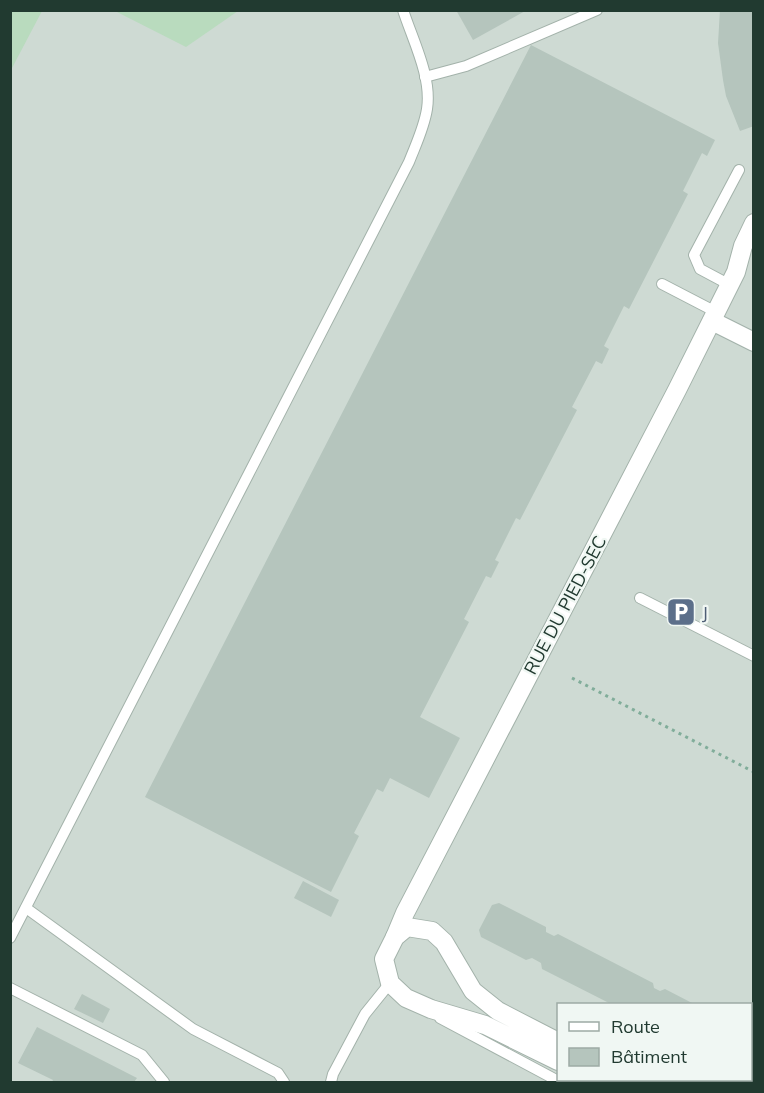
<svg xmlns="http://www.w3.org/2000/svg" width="764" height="1093" viewBox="0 0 764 1093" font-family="Mulish,sans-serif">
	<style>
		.built { fill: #cedad3; fill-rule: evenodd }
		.green { fill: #b9dbbe }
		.building { fill: #b5c5bd }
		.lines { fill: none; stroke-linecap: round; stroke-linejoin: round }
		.lane-casing { stroke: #a3b2aa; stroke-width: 12 }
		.street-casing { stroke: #a3b2aa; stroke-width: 20 }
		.path { stroke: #81ad9a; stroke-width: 3; stroke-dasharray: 3 4.5; stroke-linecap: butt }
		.lane { stroke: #fff; stroke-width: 10 }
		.street { stroke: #fff; stroke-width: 18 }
		.labels { text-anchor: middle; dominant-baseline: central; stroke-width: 4.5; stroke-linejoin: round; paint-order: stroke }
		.street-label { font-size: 18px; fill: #213a30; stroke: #f0f7f3 }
		.service-label { font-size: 18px; fill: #4e5e75; stroke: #f0f7f3; text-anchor: start }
	</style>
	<rect width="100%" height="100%" fill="#e0eae4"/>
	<path class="built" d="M 11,11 L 753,11 L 753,1082 L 11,1082 ZM 558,1004 L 750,1004 L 750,1080 L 558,1080 Z"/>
	<g class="green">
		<polygon points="11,10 42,11 11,70 10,11"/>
		<polygon points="115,11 238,11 186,47"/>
	</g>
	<g class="building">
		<polygon points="456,10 527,10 473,40"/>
		<polygon points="720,10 754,10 754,126 740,131 726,96 723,80 718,43"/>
		<polygon points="531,45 715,140 707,156 702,153 683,191 688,194 629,309 624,306 604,346 609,349 602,364 596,361 572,407 577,410 520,520 516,518 495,560 499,562 491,578 486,576 464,619 469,622 420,717 460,738 429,798 390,778 383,792 377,789 354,833 359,836 331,892 145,797"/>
		<polygon points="303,881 339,900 331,917 294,898"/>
		<polygon points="499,903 546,927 546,932 554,936 558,934 653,983 654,988 660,991 665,989 694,1004 611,1004 542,969 541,963 532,958 526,960 481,937 479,930 492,905"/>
		<polygon points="82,994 110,1009 103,1023 74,1009"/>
		<polygon points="37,1027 137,1078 134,1082 52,1082 53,1080 18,1063"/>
	</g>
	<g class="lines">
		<g class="lane-casing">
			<g id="lane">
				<polyline points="425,77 466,66 597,10"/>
				<polyline points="662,284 716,312"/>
				<polyline points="730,285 700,269 694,255 739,170"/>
				<polyline points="640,598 754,656"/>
				<polyline points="26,908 193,1029 278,1073 284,1082"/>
				<path d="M 10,938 L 409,162 C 416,144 424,128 427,109 C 432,77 413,41 403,10"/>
				<polyline points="10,988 142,1055 164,1082"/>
				<polyline points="440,1018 560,1082"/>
				<polyline points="331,1082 333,1074 365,1014 390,983"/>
			</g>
		</g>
		<g class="street-casing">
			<g id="street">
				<polyline points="712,321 754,342"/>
				<polyline points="395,937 405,913 677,390 736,272 743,246 754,223"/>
				<polyline points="558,1042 498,1011 473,991 444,942 432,931 407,927 395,937 384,959 390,983 406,998 431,1009 485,1025 558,1061"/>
				<polyline points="595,1080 601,1082"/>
				<polyline points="630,1080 636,1082"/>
			</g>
		</g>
		<polyline class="path" points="572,678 754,772"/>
		<use href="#lane" class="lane"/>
		<use href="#street" class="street"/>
	</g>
	<defs>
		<g id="parking-square" transform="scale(1.5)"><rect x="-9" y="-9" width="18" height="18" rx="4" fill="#5c6f8a" stroke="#f0f7f3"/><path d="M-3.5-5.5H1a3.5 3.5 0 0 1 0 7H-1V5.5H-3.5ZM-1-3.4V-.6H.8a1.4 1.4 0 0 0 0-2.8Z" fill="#fff"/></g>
	</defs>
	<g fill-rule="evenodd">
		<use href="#parking-square" x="681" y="612"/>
	</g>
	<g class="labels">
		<g class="street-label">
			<text transform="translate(565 605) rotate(-62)">RUE DU PIED-SEC</text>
		</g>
		<g class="service-label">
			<text x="702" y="612">J</text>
		</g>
	</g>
	<rect width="764" height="1093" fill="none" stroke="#213a30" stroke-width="24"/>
	<rect x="557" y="1003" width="195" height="78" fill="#f0f7f3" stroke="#9daba5" stroke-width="1.5"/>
	<rect x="569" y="1022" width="30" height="9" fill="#ffffff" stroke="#9daba5" stroke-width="1.5"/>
	<text x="611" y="1033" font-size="18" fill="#213a30">Route</text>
	<rect x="569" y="1048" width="30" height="18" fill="#b5c5bd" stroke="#9daba5" stroke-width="1.5"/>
	<text x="611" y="1063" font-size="18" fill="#213a30">Bâtiment</text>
</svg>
